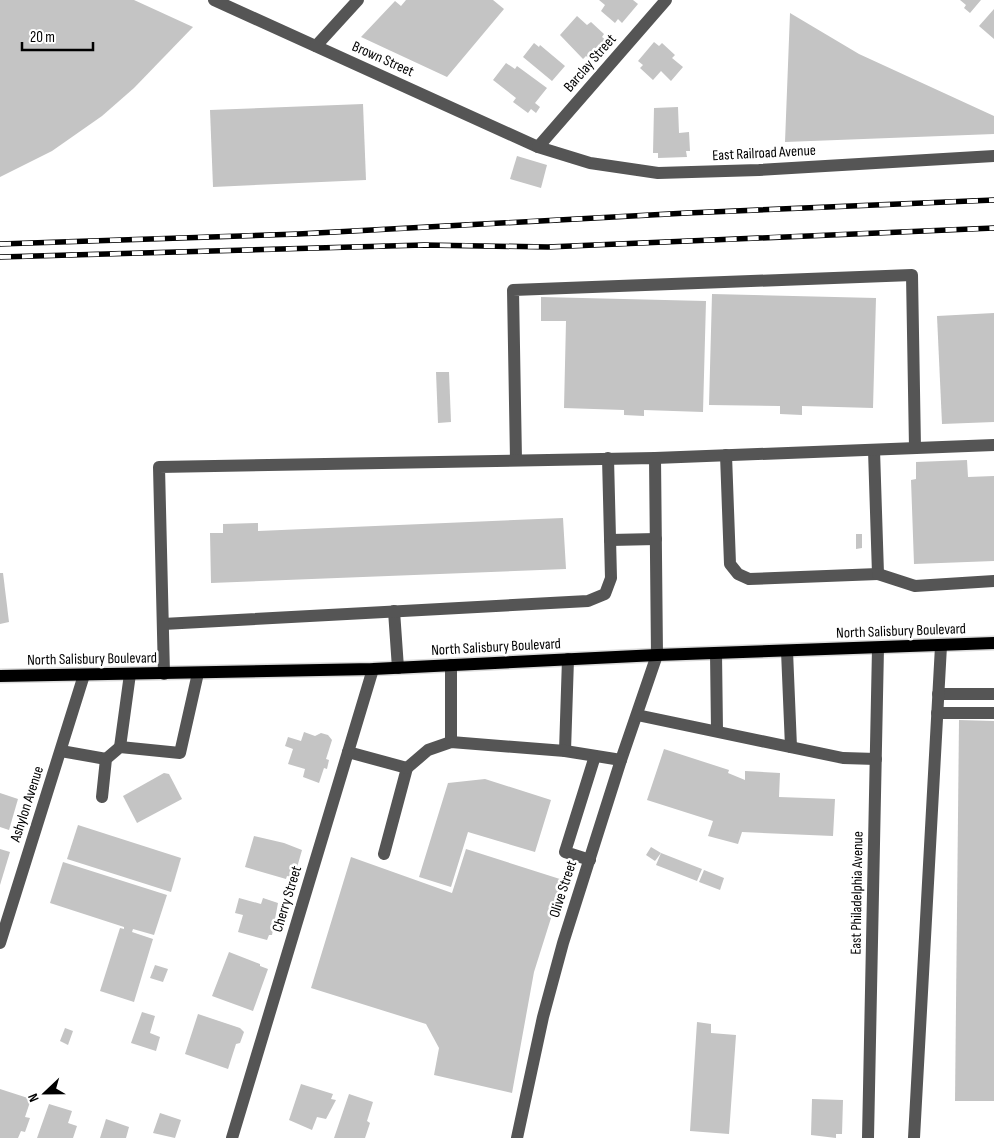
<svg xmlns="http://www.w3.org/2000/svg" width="994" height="1138" viewBox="0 0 994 1138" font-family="'Sofia Sans Condensed',sans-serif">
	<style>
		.building { fill: #c4c4c4 }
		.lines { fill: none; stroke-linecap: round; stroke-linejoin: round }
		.major-casing { stroke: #dbdbdb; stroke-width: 15 }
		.minor { stroke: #555; stroke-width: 12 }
		.major { stroke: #000; stroke-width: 12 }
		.rail-casing { stroke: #000; stroke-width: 5.5 }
		.rail { stroke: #fff; stroke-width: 4; stroke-dasharray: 11; stroke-linecap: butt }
		.labels { text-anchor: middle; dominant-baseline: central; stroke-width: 5; stroke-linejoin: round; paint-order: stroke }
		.street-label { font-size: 15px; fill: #000; stroke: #fff }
	</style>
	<rect width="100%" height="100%" fill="#fff"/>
	<g class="building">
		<polygon points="0,0 134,0 193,27 134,88 102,116 52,151 0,177"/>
		<polygon points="406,0 493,0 504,9 447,77 361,37 395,1 401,6"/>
		<polygon points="599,0 633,0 638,4 622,23 618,19 615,23 601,11 605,5"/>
		<polygon points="960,0 981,0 970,13 964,8 966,5"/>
		<polygon points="994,9 994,39 979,26"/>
		<polygon points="790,13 859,54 994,116 994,134 785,142"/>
		<polygon points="577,16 587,25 591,22 604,34 602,37 608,42 591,60 586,56 583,59 560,35"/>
		<polygon points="654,42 659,46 662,43 675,55 672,58 683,67 671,81 661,71 653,80 640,68 643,65 638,61"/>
		<polygon points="534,43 539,47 540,45 565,66 552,81 523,57"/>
		<polygon points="506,63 515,69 517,66 547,88 535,103 540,107 536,113 531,109 528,113 513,102 516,98 493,80"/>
		<polygon points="363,104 366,180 213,187 210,110"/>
		<polygon points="678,107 679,133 689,132 690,151 686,151 687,157 658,158 658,153 653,153 654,108"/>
		<polygon points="517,156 547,165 541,188 510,179"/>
		<polygon points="712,294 876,298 873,408 802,406 802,415 780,414 780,406 709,405"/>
		<polygon points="541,297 706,301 703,412 644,410 644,416 624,415 624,410 564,408 566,321 541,321"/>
		<polygon points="994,313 994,422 942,424 937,316"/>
		<polygon points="436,372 449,372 451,422 438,423"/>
		<polygon points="967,460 968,477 994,476 994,561 914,564 911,480 916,479 916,462"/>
		<polygon points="563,518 566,569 211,583 210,533 223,533 223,524 258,523 258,531"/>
		<polygon points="856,534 862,534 862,548 856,549"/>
		<polygon points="0,573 3,573 9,622 0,624"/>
		<polygon points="959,720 994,721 994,1101 955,1101"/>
		<polygon points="304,732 315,736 321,733 328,735 332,740 326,759 329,760 327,769 324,768 319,783 303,777 305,769 288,764 293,749 285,746 288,737 301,741"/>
		<polygon points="664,749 729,770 728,773 745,780 745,771 780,773 779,797 835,799 833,836 742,832 738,844 708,836 713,821 647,800"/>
		<polygon points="164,773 169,774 182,799 137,823 123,796"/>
		<polygon points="485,779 551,800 535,852 468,832 451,887 419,877 448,783"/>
		<polygon points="0,793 18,799 9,830 0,827"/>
		<polygon points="78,825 181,858 171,892 67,859"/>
		<polygon points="254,836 284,843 302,850 294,878 287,876 286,879 245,867"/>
		<polygon points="651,847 661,853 655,861 646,855"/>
		<polygon points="0,849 10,852 0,885"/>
		<polygon points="466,849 563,880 534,972 512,1093 434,1075 439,1048 426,1024 311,988 351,857 452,893"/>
		<polygon points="661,853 702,869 697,881 656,865"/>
		<polygon points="63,862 167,895 154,935 133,929 132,932 153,939 134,1002 100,991 120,928 124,929 124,927 50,903"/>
		<polygon points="704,870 724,878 720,890 699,882"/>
		<polygon points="239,898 261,904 263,898 278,903 272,935 269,935 267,940 238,932 243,915 235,913"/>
		<polygon points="229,952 260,964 260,966 268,969 253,1011 212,996"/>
		<polygon points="155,965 168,969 163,982 150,978"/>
		<polygon points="142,1012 155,1016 150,1033 160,1037 156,1051 131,1043"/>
		<polygon points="198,1014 240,1028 244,1032 240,1043 236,1044 228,1069 185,1054"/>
		<polygon points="697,1022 711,1024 711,1033 736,1035 729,1134 690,1131"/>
		<polygon points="65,1028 73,1031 68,1045 60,1041"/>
		<polygon points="301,1084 333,1094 331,1099 336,1100 326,1119 317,1117 312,1130 289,1120"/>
		<polygon points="0,1089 31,1099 25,1117 30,1118 25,1132 21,1131 18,1138 0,1138"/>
		<polygon points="349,1094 373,1102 367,1121 370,1123 365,1138 334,1138"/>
		<polygon points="812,1099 843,1100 842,1134 836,1134 836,1138 811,1135"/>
		<polygon points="49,1104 72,1111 68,1123 77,1126 73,1138 37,1138"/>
		<polygon points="160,1113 181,1120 175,1138 153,1133"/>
		<polygon points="106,1119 129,1127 126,1138 100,1138"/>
	</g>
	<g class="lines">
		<g class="major-casing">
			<polyline id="major" points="0,676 373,669 657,655 994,643"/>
		</g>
		<g class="minor">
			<polyline points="214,0 538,147 590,163 658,173 759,170 994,156"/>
			<polyline points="316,46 358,0"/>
			<polyline points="538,147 666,0"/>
			<polyline points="726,455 730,564 738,574 749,579 878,574 874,450"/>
			<polyline points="655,458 994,445"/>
			<polyline points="516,460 513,290 912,275 915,448"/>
			<polyline points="610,540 656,539"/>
			<polyline points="878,574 915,586 994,581"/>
			<polyline points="394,611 398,668"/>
			<polyline points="163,624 588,601 605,594 611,578 608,458"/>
			<polyline points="787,651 791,747"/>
			<polyline points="716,653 717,731"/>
			<polyline points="451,665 451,742"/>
			<polyline points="164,674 159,467 655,458 657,655 621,760 563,943 543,1017 517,1138"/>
			<polyline points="938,694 994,694"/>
			<polyline points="937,713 993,713"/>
			<polyline points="637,715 843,758 876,759"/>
			<polyline points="120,747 130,674"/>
			<polyline points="61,751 106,759"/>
			<polyline points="565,751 568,659"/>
			<polyline points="348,752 407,768 384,854"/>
			<polyline points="407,768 428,750 451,742 565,751 621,760"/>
			<polyline points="102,797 106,759 120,747 180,753 198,673"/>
			<polyline points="590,860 565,852 595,756"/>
			<polyline points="0,943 84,675"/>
			<polyline points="232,1138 373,669"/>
			<polyline points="868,1138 878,648"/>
			<polyline points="914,1138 941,646"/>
		</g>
		<use href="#major" class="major"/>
		<g class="rail-casing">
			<g id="rail">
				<polyline points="0,244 298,234 687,213 994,200"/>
				<polyline points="0,257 424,245 548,247 994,228"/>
			</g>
		</g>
		<use href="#rail" class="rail"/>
	</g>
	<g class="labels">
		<g class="street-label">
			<text transform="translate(383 59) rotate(24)">Brown Street</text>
			<text transform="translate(590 63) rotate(-49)">Barclay Street</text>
			<text transform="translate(764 153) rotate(-3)">East Railroad Avenue</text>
			<text transform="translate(901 631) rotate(-2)">North Salisbury Boulevard</text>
			<text transform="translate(496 647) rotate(-3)">North Salisbury Boulevard</text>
			<text transform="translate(92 659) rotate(-1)">North Salisbury Boulevard</text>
			<text transform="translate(27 804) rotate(-72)">Ashylon Avenue</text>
			<text transform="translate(563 889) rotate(-72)">Olive Street</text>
			<text transform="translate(857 893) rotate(-89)">East Philadelphia Avenue</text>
			<text transform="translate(287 899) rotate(-73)">Cherry Street</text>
		</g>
	</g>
	<g transform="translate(45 1093) rotate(248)" stroke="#ffffff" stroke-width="4" paint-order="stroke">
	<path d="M0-4L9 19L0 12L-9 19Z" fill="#000000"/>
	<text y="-8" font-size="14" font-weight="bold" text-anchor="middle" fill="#000000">N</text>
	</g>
	<path d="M22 42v8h71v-8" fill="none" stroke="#000000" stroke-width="2.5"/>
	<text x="30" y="42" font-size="15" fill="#000000" stroke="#ffffff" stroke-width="4" paint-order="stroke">20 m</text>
</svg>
